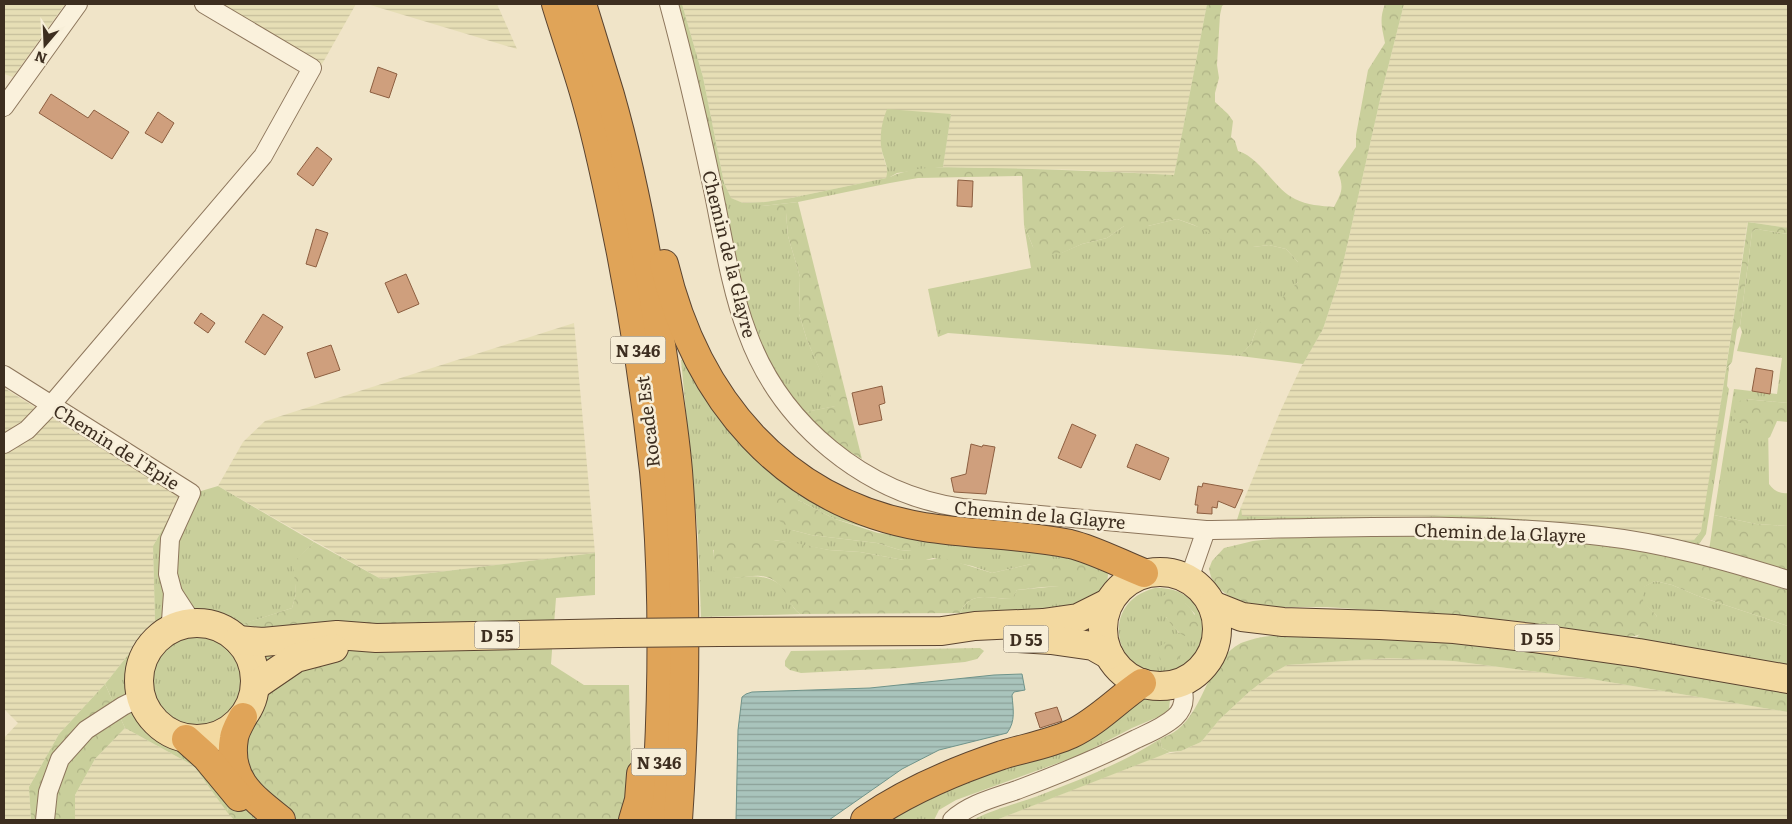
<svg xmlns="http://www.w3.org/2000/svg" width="1792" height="824" viewBox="0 0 1792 824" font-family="Literata,serif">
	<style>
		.farmland { fill: url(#farmland-rules) }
		.grass { fill: url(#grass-tufts); fill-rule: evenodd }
		.forest { fill: url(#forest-crowns) }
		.water { fill: url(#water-rules); stroke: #6f938a }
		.building { fill: #cf9f7d; stroke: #8d5f41 }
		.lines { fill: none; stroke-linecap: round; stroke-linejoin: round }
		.street-casing { stroke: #8d765c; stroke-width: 20 }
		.primary-casing { stroke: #5b4430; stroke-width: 30 }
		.highway-casing { stroke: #5b4430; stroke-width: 30 }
		.street { stroke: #faf1dc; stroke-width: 18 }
		.primary { stroke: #f3d9a0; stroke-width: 28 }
		.highway { stroke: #e0a458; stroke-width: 28 }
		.primary-bridge-casing { stroke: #5b4430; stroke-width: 30; stroke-linecap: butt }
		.primary-bridge { stroke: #f3d9a0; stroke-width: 28 }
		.labels { text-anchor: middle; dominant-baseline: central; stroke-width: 5; stroke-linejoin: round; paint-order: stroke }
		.shield { fill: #f7eed8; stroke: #756857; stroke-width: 1 }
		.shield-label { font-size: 16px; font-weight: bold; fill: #3d2e20 }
		.street-label { font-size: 18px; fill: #3d2e20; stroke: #f7eed8 }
	</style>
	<defs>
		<pattern id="farmland-rules" width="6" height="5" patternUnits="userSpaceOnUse" patternTransform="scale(1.25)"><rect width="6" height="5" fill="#e6deb5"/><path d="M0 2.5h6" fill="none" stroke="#c6bf9b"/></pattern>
		<pattern id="grass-tufts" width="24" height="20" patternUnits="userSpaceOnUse" patternTransform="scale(1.25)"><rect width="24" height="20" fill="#c9cf9b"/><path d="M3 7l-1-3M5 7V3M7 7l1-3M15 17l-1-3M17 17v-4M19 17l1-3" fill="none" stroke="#aeb285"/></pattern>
		<pattern id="forest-crowns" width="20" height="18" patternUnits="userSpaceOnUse" patternTransform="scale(1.25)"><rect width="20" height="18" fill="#c9cf9b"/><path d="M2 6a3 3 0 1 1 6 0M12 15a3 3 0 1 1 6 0" fill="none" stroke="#aeb285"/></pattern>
		<pattern id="water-rules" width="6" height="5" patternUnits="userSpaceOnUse" patternTransform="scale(1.25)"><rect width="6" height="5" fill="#a9c4bc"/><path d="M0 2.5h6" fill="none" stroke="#8ba098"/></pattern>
	</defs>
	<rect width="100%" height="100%" fill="#f0e4c8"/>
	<g class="farmland">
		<polygon points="4,4 65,4 13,77 4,74"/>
		<polygon points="199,4 356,4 317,73"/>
		<polygon points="367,4 497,4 517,49"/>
		<polygon points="682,4 1207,4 1174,175 1081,170 943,167 951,114 881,148 888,173 886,178 791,198 765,202 743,203 730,198 724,183 703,77"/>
		<polygon points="1404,4 1788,4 1788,228 1748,222 1747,225 1705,511 1701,531 1694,540 1685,541 1596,525 1482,516 1451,515 1417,517 1241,516 1241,507 1280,412 1301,367 1323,329 1340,277 1382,91"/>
		<polygon points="574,323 595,553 381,579 218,486 243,442 265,421"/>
		<polygon points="4,388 181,497 153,546 155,621 105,684 59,734 29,787 31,820 4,820 4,738 18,723 4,709"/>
		<polygon points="1390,658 1453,661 1585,678 1788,712 1788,820 996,820 1161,755 1181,751 1201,742 1220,719 1249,692 1273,673 1287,665"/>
		<polygon points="125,728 194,766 234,820 75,820 75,795 95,759"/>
	</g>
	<g class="grass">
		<path d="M 676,4 L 682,4 L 703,77 L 724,183 L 731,198 L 743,203 L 765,202 L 791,198 L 886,178 C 890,168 882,156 881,146 C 880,132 882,122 887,109 L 951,114 L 943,167 L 897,173 L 890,177 L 890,183 L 798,202 L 762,206 L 786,213 L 788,236 L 800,277 L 799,314 L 807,340 L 836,406 L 801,413 L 758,345 L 743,295 Z"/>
		<polygon points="1177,219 1253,247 1269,245 1286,249 1298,262 1298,282 1256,330 1251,344 1240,356 948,333 938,337 928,289 1031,268 1024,225 1033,247 1061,253 1082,244 1107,238 1124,226 1148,226"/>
		<path d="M 1756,229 L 1788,234 L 1788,403 L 1744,399 L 1739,423 L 1768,423 L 1769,484 C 1774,491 1780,494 1788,493 L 1788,526 L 1756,524 L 1714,515 L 1734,389 L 1777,394 L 1782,358 L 1737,351 L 1742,332 L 1740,326 L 1752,232 Z"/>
		<path d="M 687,358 L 782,478 L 1050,551 L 1106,568 L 1108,575 L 1107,584 L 1097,595 L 1073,609 L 960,613 C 971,589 990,599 1011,599 L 1017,590 L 1059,586 L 1031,564 L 992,573 L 972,566 L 933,558 L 926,560 L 904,560 L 860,552 L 829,550 L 775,540 L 713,550 L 714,561 L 734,578 C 754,575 776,574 787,594 C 791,602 792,608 800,614 L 701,617 L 698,536 L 681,360 ZM 798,500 L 835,519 L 888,534 L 912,551 L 900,550 L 877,543 L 811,535 L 792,530 Z"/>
		<polygon points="1729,366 1727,386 1729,389 1706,534 1697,547 1236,523 1241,507 1242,516 1417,517 1451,515 1482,516 1596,525 1685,541 1694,540 1701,531 1726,369"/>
		<polygon points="218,486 314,542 294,563 296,594 292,608 243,624 294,633 297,666 240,747 227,812 194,766 125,728 105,684 155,621 153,546 181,497"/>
		<polygon points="1655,581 1672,585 1698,596 1788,626 1788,665 1627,637 1637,637 1657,616 1643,602 1643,587"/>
		<path d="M 1155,588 C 1175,587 1193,595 1201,615 C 1206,628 1204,643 1195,655 C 1190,663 1180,668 1171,671 C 1119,685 1093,604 1155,588 ZM 1185,603 L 1195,614 L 1179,633 L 1166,617 Z"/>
		<polygon points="1153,695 1167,696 1170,700 1169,709 1165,714 1132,728 1080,755 956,800 939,810 934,820 885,820 1141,696"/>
		<path d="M 1160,739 L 1162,748 L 1170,752 L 996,820 L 973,820 C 993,809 1016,804 1038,796 C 1079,780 1123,763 1160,739 Z"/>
	</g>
	<g class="forest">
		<path d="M 1207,4 L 1225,4 L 1222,6 L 1220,15 L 1217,65 L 1219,78 L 1215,93 L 1215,102 L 1228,114 L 1233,121 L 1231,137 L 1235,141 L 1238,151 C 1260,157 1274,189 1295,199 C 1307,205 1321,206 1334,207 C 1342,192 1344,188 1338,172 L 1356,147 L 1356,135 L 1368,70 L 1385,43 C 1382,27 1379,20 1385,4 L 1404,4 L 1382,91 L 1340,277 L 1323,329 L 1303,364 L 1240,356 L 1251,344 L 1256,330 L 1266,314 L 1298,282 L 1298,262 L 1286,249 L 1269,245 L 1253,247 L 1235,247 L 1194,225 L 1177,219 L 1148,226 L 1124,226 L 1107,238 L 1082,244 L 1062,253 L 1048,254 L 1040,253 L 1033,247 L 1024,225 L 1022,176 L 918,178 L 890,183 L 890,177 C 918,163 961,168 992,168 C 1053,169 1113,172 1174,175 Z"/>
		<polygon points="798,202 862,459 833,442 801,413 835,406 807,340 799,314 800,277 788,236 786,213 767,217 760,213 762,206"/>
		<polygon points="1748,222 1788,228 1788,234 1756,229 1752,232 1740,326 1737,330 1732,362 1726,369"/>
		<polygon points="1744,399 1788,403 1788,422 1777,421 1770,437 1767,439 1768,424 1739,423 1733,418 1736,403"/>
		<polygon points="775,496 798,500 835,519 878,533 908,536 921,545 912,551 900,550 877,543 811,535 792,530 777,519 773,504"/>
		<polygon points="1714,515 1756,524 1788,526 1788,573 1709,551"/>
		<path d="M 1416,535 C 1504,536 1591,540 1678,556 C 1715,564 1752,576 1788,586 L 1788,626 L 1698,596 L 1672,585 L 1655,581 L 1644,587 L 1643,601 L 1657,616 C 1649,630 1643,636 1627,637 L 1517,621 L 1445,615 L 1327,607 L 1267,607 L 1239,604 L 1217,587 L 1211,577 L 1209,569 L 1212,561 L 1224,548 L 1253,541 L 1302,536 Z"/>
		<path d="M 751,537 L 796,543 L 829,550 L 860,552 L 904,560 L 926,560 L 944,558 L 992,573 L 1031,564 L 1082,563 L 1096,570 L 1097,580 L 1092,585 L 1043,587 L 1017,590 L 1012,599 C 990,599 971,589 960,613 L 800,614 C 788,605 788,591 776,582 C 761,571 750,578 734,578 C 726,577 719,573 712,570 C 714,560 712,551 716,542 L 726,538 Z"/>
		<polygon points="314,542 381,579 595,553 595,595 556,598 551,664 584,685 629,685 631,771 620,820 234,820 227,812 240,747 294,633 242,624 292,608 296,594 293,563"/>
		<path d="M 1164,595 C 1182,594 1194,609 1198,625 L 1195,634 L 1184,636 C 1172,628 1160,612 1160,598 Z"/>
		<path d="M 1279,635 L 1444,640 L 1539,650 L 1788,691 L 1788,712 L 1585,678 L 1453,661 L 1390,658 L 1287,665 L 1273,673 L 1249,692 L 1220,719 L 1201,742 L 1181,751 L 1170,752 L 1162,748 L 1160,739 C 1166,736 1172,734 1177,730 C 1206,707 1206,662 1241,643 C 1253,638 1266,636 1279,635 Z"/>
		<path d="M 1178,640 L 1183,650 C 1179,660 1176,663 1166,664 L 1160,660 L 1159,653 L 1160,646 L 1167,642 Z"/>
		<polygon points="980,648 984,651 977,659 965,662 899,668 801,673 790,670 785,666 785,661 791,651"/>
		<polygon points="105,684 125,728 95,759 75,795 75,820 31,820 29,787 59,734"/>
	</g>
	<path class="water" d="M 1022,674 L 1025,690 L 1014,692 L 1012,695 C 1013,709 1016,721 1007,733 L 939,750 L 902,769 L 829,820 L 736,820 L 738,730 L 742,697 L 746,694 L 752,692 L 870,688 L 994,675 Z"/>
	<g class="building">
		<polygon points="378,67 397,74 389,98 370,92"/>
		<polygon points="51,94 88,118 94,110 129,132 112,159 39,113"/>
		<polygon points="158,112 174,123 162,143 145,133"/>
		<polygon points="317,147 332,159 313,186 297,174"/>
		<polygon points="958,180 973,181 972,207 957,206"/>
		<polygon points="316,229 328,233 316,267 306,264"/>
		<polygon points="406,274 419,304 398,313 385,283"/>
		<polygon points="201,313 215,323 208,333 194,323"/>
		<polygon points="263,314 283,327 265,355 245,342"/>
		<polygon points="331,345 340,370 315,378 307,353"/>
		<polygon points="1756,368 1773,371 1770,394 1752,391"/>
		<polygon points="882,386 885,403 879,405 882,420 859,425 852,393"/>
		<polygon points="1072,424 1096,435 1081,468 1058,458"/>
		<polygon points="971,444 982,447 983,445 995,447 986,494 954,492 951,478 966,474"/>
		<polygon points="1136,444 1169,458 1160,480 1127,467"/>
		<polygon points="1203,483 1243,490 1235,508 1218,501 1217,508 1212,507 1212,514 1197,513 1198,505 1195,505 1198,486 1202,487"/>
		<polygon points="1057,707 1062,721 1040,728 1035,713"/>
	</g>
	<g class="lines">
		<g class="street-casing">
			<g id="street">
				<path d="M 669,4 C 685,63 699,124 712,185 C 722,232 730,287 747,332 C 780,424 865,494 962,508 L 1206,530 L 1189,579"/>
				<polyline points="4,107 78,4"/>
				<polyline points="4,375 191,493 170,539 168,574 173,593 171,621 164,633"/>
				<polyline points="4,444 27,430 51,405 263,156 312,68 204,4"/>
				<path d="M 1206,530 C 1337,528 1470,521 1600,536 C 1664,543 1727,561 1788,580"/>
				<polyline points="173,593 188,616 196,623"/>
				<polyline points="45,820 48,792 60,759 86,730 123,706 141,697"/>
				<path d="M 952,820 C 969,804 994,798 1017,790 C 1057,775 1097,759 1136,739 C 1149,733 1164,727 1175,717 C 1186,707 1185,694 1180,682"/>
			</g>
		</g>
		<g class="primary-casing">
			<g id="primary">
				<circle cx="1160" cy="629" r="57"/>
				<polyline points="1212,605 1242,617 1283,622 1380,625 1454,629 1533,638 1639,653 1788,679"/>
				<circle cx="197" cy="681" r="58"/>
				<polyline points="719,632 942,631 975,626 1043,623 1078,618 1108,603"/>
				<polyline points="1018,638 1051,640 1093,646 1109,655"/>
				<polyline points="238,640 263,642 337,635 376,638 618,633"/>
				<polyline points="255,686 296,658 334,648"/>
			</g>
		</g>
		<g class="highway-casing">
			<g id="highway">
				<path d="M 556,4 C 566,37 578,70 587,103 C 601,152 611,203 621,253 C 635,325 646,398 654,471 C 665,587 663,704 655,820"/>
				<path d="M 582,4 C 591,34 601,65 610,95 C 632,172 647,252 659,331 C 666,378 674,424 678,471 C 687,588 686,704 678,820"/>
				<path d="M 664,264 C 696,398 782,503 924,527 C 973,535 1022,534 1070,544 C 1095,550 1121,564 1144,573"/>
				<path d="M 243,717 C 240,723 235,731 234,738 C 227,779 252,797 281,820"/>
				<polyline points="186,739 206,757 239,797"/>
				<polyline points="633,820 639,800 641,774"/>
				<path d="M 865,820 C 907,791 954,771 1002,755 C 1025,748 1049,744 1071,734 C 1097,722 1118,699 1142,683"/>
			</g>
		</g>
		<use href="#street" class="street"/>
		<use href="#primary" class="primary"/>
		<use href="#highway" class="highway"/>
		<g class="primary-bridge-casing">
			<polyline id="primary-bridge" points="618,633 719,632"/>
		</g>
		<use href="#primary-bridge" class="primary-bridge"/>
	</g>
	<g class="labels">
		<g class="shield">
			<rect x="610.5" y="336.5" width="55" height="27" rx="4"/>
			<rect x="474.5" y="621.5" width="45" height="27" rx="4"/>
			<rect x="1514.5" y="624.5" width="45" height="27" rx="4"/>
			<rect x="1003.5" y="625.5" width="45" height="27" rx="4"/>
			<rect x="631.5" y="748.5" width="55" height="27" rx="4"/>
		</g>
		<g class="shield-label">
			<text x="638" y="350">N 346</text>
			<text x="497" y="635">D 55</text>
			<text x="1537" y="638">D 55</text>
			<text x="1026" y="639">D 55</text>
			<text x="659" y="762">N 346</text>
		</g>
		<g class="street-label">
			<text transform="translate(730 254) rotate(76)">Chemin de la Glayre</text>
			<text transform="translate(647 422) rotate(-97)">Rocade Est</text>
			<text transform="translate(117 446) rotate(32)">Chemin de l'Epie</text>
			<text transform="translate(1040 514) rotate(5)">Chemin de la Glayre</text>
			<text transform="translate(1500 532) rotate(2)">Chemin de la Glayre</text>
		</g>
	</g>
	<rect width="1792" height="824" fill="none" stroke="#3d2e20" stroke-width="10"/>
	<g transform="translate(45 45) rotate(199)" stroke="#f7eed8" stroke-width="4" paint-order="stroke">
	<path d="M0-4L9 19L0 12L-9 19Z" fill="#3d2e20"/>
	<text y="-8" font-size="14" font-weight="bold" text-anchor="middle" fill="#3d2e20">N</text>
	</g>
</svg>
